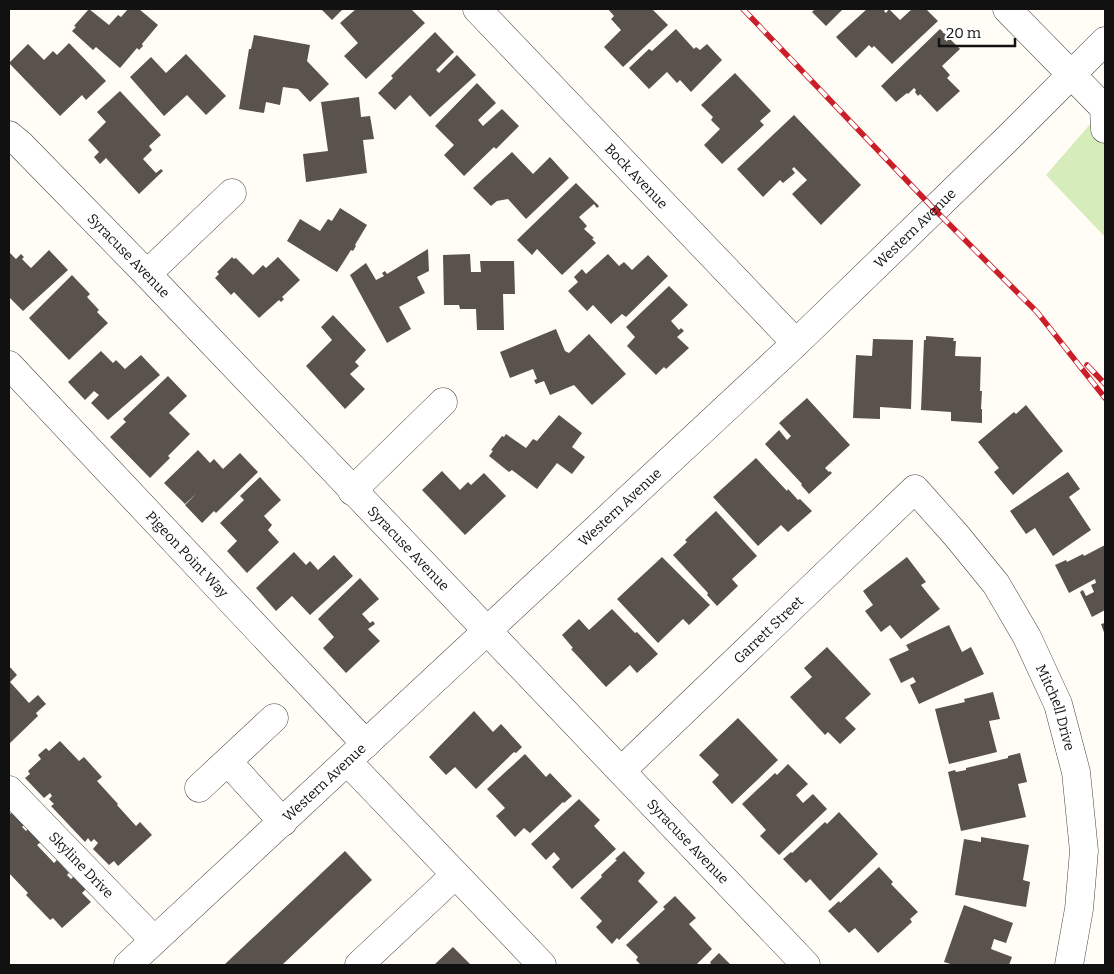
<svg xmlns="http://www.w3.org/2000/svg" width="1114" height="974" viewBox="0 0 1114 974" font-family="Bitter,serif">
	<style>
		.green { fill: #d6edbb }
		.building { fill: #5a524c }
		.lines { fill: none; stroke-linecap: round; stroke-linejoin: round }
		.minor-casing { stroke: #444; stroke-width: 29 }
		.minor { stroke: #fff; stroke-width: 28 }
		.rail-casing { stroke: #cb1e29; stroke-width: 5.5 }
		.rail { stroke: #fff; stroke-width: 4; stroke-dasharray: 11; stroke-linecap: butt }
		.labels { text-anchor: middle; dominant-baseline: central; stroke-width: 5; stroke-linejoin: round; paint-order: stroke }
		.street-label { font-size: 14px; fill: #111; stroke: #fff }
	</style>
	<rect width="100%" height="100%" fill="#fffdf5"/>
	<polygon class="green" points="1105,107 1105,237 1046,175"/>
	<g class="building">
		<polygon points="89,9 109,25 118,15 121,17 128,9 139,9 158,25 142,44 143,46 139,50 137,48 120,68 96,47 93,50 72,31 76,27 74,26"/>
		<polygon points="321,9 343,9 332,20"/>
		<polygon points="356,9 411,9 425,23 366,79 344,56 358,43 340,23"/>
		<polygon points="608,9 652,9 668,25 623,67 604,47 621,30 611,19 614,16"/>
		<polygon points="815,9 843,9 826,26 812,12"/>
		<polygon points="867,9 886,9 884,11 886,13 889,9 900,20 912,9 926,9 938,21 892,64 874,46 872,48 869,45 856,58 836,37"/>
		<polygon points="676,29 694,49 696,47 700,50 707,44 722,60 691,92 680,80 677,83 667,72 649,89 629,68 649,49 652,51"/>
		<polygon points="940,29 960,49 942,66 950,75 947,78 960,91 937,112 920,94 918,96 915,92 916,90 914,88 908,94 907,93 896,102 881,86"/>
		<polygon points="435,32 454,52 436,70 439,73 457,55 476,75 430,117 410,95 395,110 378,93 393,78 391,76"/>
		<polygon points="254,35 310,45 307,61 329,84 310,102 298,89 283,87 280,105 266,102 264,113 239,109 249,49 251,49"/>
		<polygon points="69,43 106,81 86,100 82,95 60,116 9,63 28,44 44,60 53,51 57,55"/>
		<polygon points="186,54 226,96 206,115 187,95 164,116 130,77 151,57 166,73"/>
		<polygon points="735,73 771,111 760,121 764,125 722,164 704,145 720,129 711,120 713,117 701,105"/>
		<polygon points="477,83 496,103 478,120 483,126 502,109 519,126 496,149 494,147 464,176 444,155 454,145 435,126"/>
		<polygon points="120,91 161,135 149,146 152,150 143,159 156,173 161,169 163,171 139,194 106,158 100,164 94,157 99,152 88,140 106,122 97,112"/>
		<polygon points="359,97 361,117 370,116 374,139 363,140 367,173 306,182 303,154 328,151 321,102"/>
		<polygon points="794,115 861,185 821,225 792,194 807,180 794,167 792,169 795,173 783,183 780,180 763,197 737,169"/>
		<polygon points="512,152 533,174 550,157 569,178 526,219 508,199 497,201 491,206 473,188"/>
		<polygon points="576,183 599,206 597,208 594,204 579,217 587,226 584,229 594,238 592,239 596,243 562,275 537,249 532,255 517,240"/>
		<polygon points="340,208 367,225 355,245 356,246 353,251 351,250 337,272 287,241 300,219 320,231 328,219 332,221"/>
		<polygon points="428,249 429,271 417,277 425,293 399,307 411,329 387,343 350,275 366,263 376,280 384,276 382,273 385,271 387,274"/>
		<polygon points="49,250 68,270 23,311 9,297 9,252 16,259 21,254 24,257 22,259 31,268"/>
		<polygon points="470,254 471,272 481,272 480,261 514,261 515,294 503,294 504,330 477,330 476,309 460,309 459,305 444,305 443,255"/>
		<polygon points="608,254 619,266 624,262 632,270 648,255 668,276 626,317 622,314 611,324 593,305 587,311 568,291 578,282 574,277 582,269 586,274"/>
		<polygon points="232,257 234,259 236,258 253,275 263,265 266,268 278,257 300,280 282,297 284,299 281,302 279,300 259,318 234,292 231,295 215,278 219,274 217,272"/>
		<polygon points="72,275 90,294 87,297 99,310 97,312 108,323 69,360 29,318"/>
		<polygon points="669,286 688,305 671,321 679,330 681,328 684,331 677,337 689,348 666,369 664,367 656,375 627,346 635,337 626,327"/>
		<polygon points="333,315 366,350 355,362 359,366 350,374 365,389 345,409 306,366 332,340 321,327"/>
		<polygon points="556,329 565,351 569,353 589,334 626,374 592,405 574,385 550,395 544,381 536,384 534,380 537,379 533,369 510,378 500,352"/>
		<polygon points="926,336 954,338 953,341 956,341 955,356 981,357 980,391 982,391 981,409 982,409 982,423 951,421 951,412 921,410 924,340 926,340"/>
		<polygon points="873,339 913,340 911,409 880,407 880,419 853,418 856,355 872,356"/>
		<polygon points="101,351 113,363 116,360 125,369 141,355 160,375 108,420 91,403 99,395 94,391 85,400 68,382"/>
		<polygon points="168,376 187,396 169,413 190,434 168,456 170,458 150,478 110,437 126,422 123,419"/>
		<polygon points="807,398 850,445 825,468 829,472 830,471 832,473 809,494 801,485 802,484 765,444 779,430 787,440 791,436 779,423"/>
		<polygon points="1026,405 1063,451 1013,495 994,472 999,468 978,442 1014,412 1016,414"/>
		<polygon points="559,415 582,433 572,447 585,457 572,474 557,463 537,489 512,470 509,472 489,456 493,451 491,450 502,436 504,437 506,434 526,448 533,439 537,441"/>
		<polygon points="198,450 210,463 214,459 223,469 240,453 258,472 216,513 214,511 202,523 185,505 196,494 185,504 164,483"/>
		<polygon points="756,458 787,491 788,489 798,500 800,499 812,511 788,532 781,525 758,546 713,497"/>
		<polygon points="442,471 460,490 468,482 471,485 484,473 506,496 465,535 422,490"/>
		<polygon points="1068,472 1080,489 1069,497 1091,530 1053,556 1035,528 1026,534 1010,511"/>
		<polygon points="260,477 281,500 264,516 272,525 268,530 279,542 247,573 227,551 237,541 220,523 244,500 240,496"/>
		<polygon points="716,511 757,556 732,579 738,586 717,606 707,595 708,593 673,555 687,542 685,540"/>
		<polygon points="1105,545 1105,610 1092,617 1080,592 1083,590 1086,596 1094,592 1091,585 1096,583 1095,579 1069,593 1055,565 1066,560 1067,562 1083,554 1084,556"/>
		<polygon points="294,552 306,565 310,561 318,570 334,555 353,576 310,615 292,596 276,611 256,588"/>
		<polygon points="662,557 710,605 689,625 683,619 658,643 617,599"/>
		<polygon points="907,557 926,582 921,585 940,609 901,639 890,625 881,632 865,611 873,605 863,591"/>
		<polygon points="360,578 379,599 362,614 370,623 373,621 375,624 368,629 380,641 346,673 323,648 334,637 318,619"/>
		<polygon points="612,609 635,633 637,632 658,654 637,673 630,665 606,687 571,649 573,648 562,635 579,619 589,630"/>
		<polygon points="1105,623 1105,635 1101,624"/>
		<polygon points="949,625 962,652 971,647 984,674 919,704 910,685 916,682 913,677 901,683 889,659 909,650 906,645"/>
		<polygon points="827,647 871,694 845,718 856,729 840,744 828,732 825,735 790,697 812,677 804,668"/>
		<polygon points="9,666 17,675 10,682 29,703 38,695 46,704 36,713 38,716 10,743 9,741"/>
		<polygon points="993,692 1000,719 989,721 997,752 949,764 935,709 965,702 964,699"/>
		<polygon points="474,711 493,732 501,724 522,747 516,753 514,752 476,789 455,767 446,775 429,757"/>
		<polygon points="738,718 778,760 732,804 712,782 719,775 699,755"/>
		<polygon points="60,741 79,761 84,757 102,777 97,781 118,804 117,805 136,826 140,822 152,835 118,866 114,861 109,865 93,849 98,843 94,839 91,842 88,838 85,842 51,806 54,804 49,799 52,796 50,793 44,798 25,778 30,774 28,771 41,759 38,755 46,748 49,751"/>
		<polygon points="1020,753 1027,782 1018,784 1026,817 961,831 948,772 955,770 956,772 966,770 966,768 1008,758 1008,756"/>
		<polygon points="525,754 546,777 550,773 572,796 564,803 563,802 530,833 524,828 515,837 496,816 505,808 487,789"/>
		<polygon points="788,764 808,784 796,795 803,803 813,794 827,809 779,855 760,836 766,830 742,804 775,773 777,775"/>
		<polygon points="579,799 600,820 594,826 616,849 572,889 552,867 560,859 554,852 546,860 531,844"/>
		<polygon points="12,812 24,825 22,827 26,831 28,829 41,842 37,845 54,863 57,860 69,873 67,875 71,879 74,876 86,889 82,893 91,902 62,928 53,918 50,920 26,895 28,893 9,873 9,815"/>
		<polygon points="839,812 878,854 830,901 810,879 806,883 783,859 791,852 792,853 825,822 827,824"/>
		<polygon points="981,837 1029,845 1023,880 1030,882 1026,907 955,895 964,839 981,842"/>
		<polygon points="345,851 372,880 282,965 224,965"/>
		<polygon points="624,851 645,873 638,881 658,902 619,940 617,938 612,944 596,927 602,921 580,898 602,877 601,875 617,860 615,859"/>
		<polygon points="879,867 893,882 891,884 918,912 910,919 912,922 878,953 855,928 849,933 828,911 839,901 840,903"/>
		<polygon points="675,896 696,918 689,924 712,949 696,965 641,965 636,960 638,957 626,945 665,909 663,907"/>
		<polygon points="964,905 1013,923 1006,943 994,939 991,949 1012,957 1009,965 954,965 944,962"/>
		<polygon points="453,947 471,965 434,965"/>
		<polygon points="719,953 731,965 709,965 711,963 710,962"/>
	</g>
	<g class="lines">
		<g class="minor-casing">
			<g id="minor">
				<path id="s1" d="M 477,9 L 796,343"/>
				<polyline points="1007,9 1104,108 1105,129"/>
				<path id="s2" d="M 9,135 L 20,144 L 147,274 L 806,965"/>
				<polyline points="147,274 232,193"/>
				<path id="s3" d="M 9,365 L 366,744"/>
				<polyline points="352,491 443,402"/>
				<polyline points="228,762 283,822"/>
				<polyline points="348,762 542,965"/>
				<path id="s4" d="M 621,771 L 915,489 L 956,535 L 996,584 L 1027,637 L 1058,704 L 1076,772 L 1084,851 L 1079,909 L 1069,965"/>
				<polyline points="199,788 274,718"/>
				<path id="s5" d="M 9,790 L 154,940"/>
				<path id="s6" d="M 128,965 L 796,343 L 1007,139 L 1105,41"/>
				<polyline points="359,965 455,875"/>
			</g>
		</g>
		<use href="#minor" class="minor"/>
		<g class="rail-casing">
			<g id="rail">
				<polyline points="743,9 934,209 1037,312 1105,398"/>
				<polyline points="1087,365 1105,384"/>
			</g>
		</g>
		<use href="#rail" class="rail"/>
	</g>
	<g class="labels">
		<g class="street-label">
			<text stroke="none"><textPath href="#s1" startOffset="231">Bock Avenue</textPath></text>
			<text stroke="none"><textPath href="#s6" startOffset="1078">Western Avenue</textPath></text>
			<text stroke="none"><textPath href="#s2" startOffset="170">Syracuse Avenue</textPath></text>
			<text stroke="none"><textPath href="#s6" startOffset="672">Western Avenue</textPath></text>
			<text stroke="none"><textPath href="#s2" startOffset="575">Syracuse Avenue</textPath></text>
			<text stroke="none"><textPath href="#s3" startOffset="260">Pigeon Point Way</textPath></text>
			<text stroke="none"><textPath href="#s4" startOffset="204">Garrett Street</textPath></text>
			<text stroke="none"><textPath href="#s4" startOffset="670">Mitchell Drive</textPath></text>
			<text stroke="none"><textPath href="#s6" startOffset="268">Western Avenue</textPath></text>
			<text stroke="none"><textPath href="#s2" startOffset="980">Syracuse Avenue</textPath></text>
			<text stroke="none"><textPath href="#s5" startOffset="104">Skyline Drive</textPath></text>
		</g>
	</g>
	<rect width="1114" height="974" fill="none" stroke="#111111" stroke-width="20"/>
	<path d="M939 38v8h76v-8" fill="none" stroke="#111111" stroke-width="2.5"/>
	<text x="946" y="38" font-size="15" fill="#111111" stroke="#ffffff" stroke-width="4" paint-order="stroke">20 m</text>
</svg>
